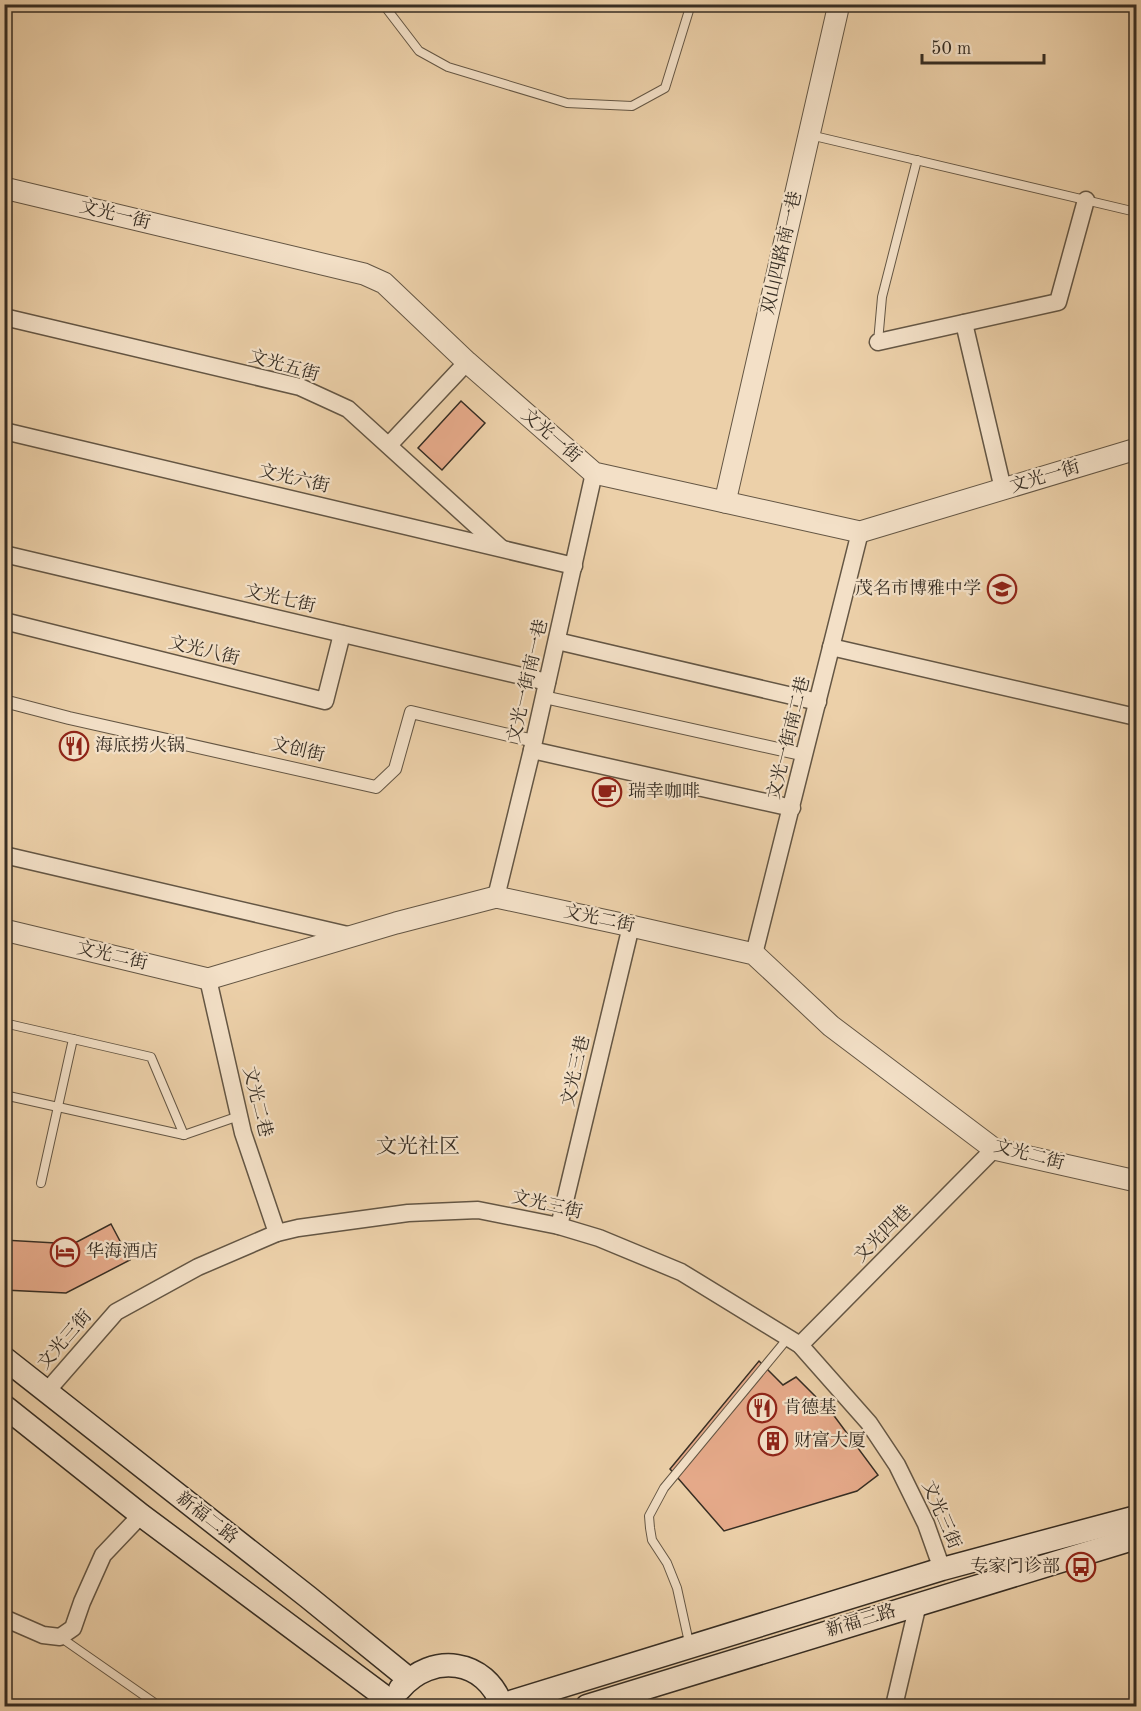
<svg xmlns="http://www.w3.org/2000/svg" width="1141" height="1711" viewBox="0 0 1141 1711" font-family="'Old Standard TT','Noto Serif SC',serif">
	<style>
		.building { fill: #e6aa8a; stroke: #362d23; stroke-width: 1.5 }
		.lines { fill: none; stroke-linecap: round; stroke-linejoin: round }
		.service-casing { stroke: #645644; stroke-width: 10 }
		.pedestrian-casing { stroke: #645644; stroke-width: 14 }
		.minor-casing { stroke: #645644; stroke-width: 19 }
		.tertiary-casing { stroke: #645644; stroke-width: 23 }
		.secondary-casing { stroke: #362d23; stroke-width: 25 }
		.service { stroke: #f3e0c7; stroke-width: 8 }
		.pedestrian { stroke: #f3e0c7; stroke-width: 12 }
		.minor { stroke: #f3e0c7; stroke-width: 16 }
		.tertiary { stroke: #f3e0c7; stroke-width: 21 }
		.secondary { stroke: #f3e0c7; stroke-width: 22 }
		.labels { text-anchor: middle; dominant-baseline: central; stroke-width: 4.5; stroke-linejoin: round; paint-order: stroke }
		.street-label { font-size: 18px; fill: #362d23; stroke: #f3e0c7 }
		.poi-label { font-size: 18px; fill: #362d23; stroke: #f3e0c7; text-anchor: start }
		.quarter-label { font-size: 21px; fill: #362d23; stroke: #f3e0c7 }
	</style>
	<rect width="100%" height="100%" fill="#ecd0a9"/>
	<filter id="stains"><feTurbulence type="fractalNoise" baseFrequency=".00333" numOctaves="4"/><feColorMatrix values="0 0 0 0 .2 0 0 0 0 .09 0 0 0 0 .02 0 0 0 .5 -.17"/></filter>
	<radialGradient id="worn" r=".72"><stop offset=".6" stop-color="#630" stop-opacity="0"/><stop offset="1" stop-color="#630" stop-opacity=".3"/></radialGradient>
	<g class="building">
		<polygon points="461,401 485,423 442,470 418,448"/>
		<polygon points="111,1224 130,1260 66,1293 4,1290 4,1240 73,1244"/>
		<polygon points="759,1361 783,1385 796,1377 832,1413 878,1475 857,1491 724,1531 670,1469"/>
	</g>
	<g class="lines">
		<g class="service-casing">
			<g id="service">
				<polyline points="322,4 334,4"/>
				<polyline points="383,4 419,51 448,67 567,103 632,106 665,88 691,4"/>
				<polyline points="810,135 1136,212"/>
				<polyline points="878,342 882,297 917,160"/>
				<polyline points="4,1023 151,1057 184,1135 239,1116"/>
				<polyline points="4,1095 184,1135"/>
				<polyline points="41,1183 73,1039"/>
				<polyline points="60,1637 159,1706"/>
				<polyline points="690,1647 677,1588 667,1563 652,1540 650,1528 649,1516 664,1488 788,1338"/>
			</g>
		</g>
		<g class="pedestrian-casing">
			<g id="pedestrian">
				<polyline points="544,697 805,755"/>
				<polyline points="4,701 69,718 376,787 395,769 411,712 534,741"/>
			</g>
		</g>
		<g class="minor-casing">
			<g id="minor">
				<polyline points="4,317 300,387 348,409 501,548"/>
				<polyline points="964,323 1003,489"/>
				<polyline points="878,342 1058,302 1086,200"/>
				<polyline points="4,431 574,566"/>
				<polyline points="389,445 467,362"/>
				<polyline points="4,554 547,682"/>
				<polyline points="4,621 325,701 342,634"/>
				<polyline points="557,641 818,702"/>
				<polyline points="831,647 1136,717"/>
				<polyline points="532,750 792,808"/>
				<polyline points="4,855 352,936"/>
				<polyline points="496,897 532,750 594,473"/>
				<polyline points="754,954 860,532"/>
				<polyline points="208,979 243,1133 277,1233"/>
				<polyline points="559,1226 631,926"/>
				<polyline points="800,1345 994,1149"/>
				<polyline points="47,1391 116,1312 198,1267 277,1233 298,1228 408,1213 478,1210 559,1226 599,1238 681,1272 800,1345 869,1423 897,1465 926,1524 942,1569"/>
				<polyline points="4,1618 43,1635 60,1637 73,1628 82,1602 103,1555 141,1515"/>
				<polyline points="894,1706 918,1604"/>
			</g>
		</g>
		<g class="tertiary-casing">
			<g id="tertiary">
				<polyline points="4,188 364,274 384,283 467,362 594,473 860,532 1133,450 1136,451"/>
				<polyline points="725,502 839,4"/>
				<polyline points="4,930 208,979 396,923 496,897 631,926 754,954 831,1026 994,1149 1136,1181"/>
			</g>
		</g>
		<g class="secondary-casing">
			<g id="secondary">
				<polyline points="4,1358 308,1597 409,1679"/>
				<polyline points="4,1406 141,1515 393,1703"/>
				<path d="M 400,1689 C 432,1652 486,1659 502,1706"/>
				<polyline points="501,1705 942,1569 1136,1517"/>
				<polyline points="587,1706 1136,1538"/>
			</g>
		</g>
		<use href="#service" class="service"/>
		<use href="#pedestrian" class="pedestrian"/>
		<use href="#minor" class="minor"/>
		<use href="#tertiary" class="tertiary"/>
		<use href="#secondary" class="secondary"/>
	</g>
	<defs>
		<g id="school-ring" transform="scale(1.5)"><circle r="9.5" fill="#f3e0c7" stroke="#8f2418" stroke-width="1.5"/><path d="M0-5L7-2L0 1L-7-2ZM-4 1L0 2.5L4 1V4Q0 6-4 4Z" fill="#8f2418"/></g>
		<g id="restaurant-ring" transform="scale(1.5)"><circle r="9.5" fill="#f3e0c7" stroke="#8f2418" stroke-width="1.5"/><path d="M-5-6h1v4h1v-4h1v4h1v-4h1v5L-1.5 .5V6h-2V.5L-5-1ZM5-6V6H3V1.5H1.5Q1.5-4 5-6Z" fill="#8f2418"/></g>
		<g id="cafe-ring" transform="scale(1.5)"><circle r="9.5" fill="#f3e0c7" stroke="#8f2418" stroke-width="1.5"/><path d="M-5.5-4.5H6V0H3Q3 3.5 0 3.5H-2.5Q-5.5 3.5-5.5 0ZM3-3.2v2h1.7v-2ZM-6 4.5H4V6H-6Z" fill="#8f2418"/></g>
		<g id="hotel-ring" transform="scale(1.5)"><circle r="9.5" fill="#f3e0c7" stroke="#8f2418" stroke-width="1.5"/><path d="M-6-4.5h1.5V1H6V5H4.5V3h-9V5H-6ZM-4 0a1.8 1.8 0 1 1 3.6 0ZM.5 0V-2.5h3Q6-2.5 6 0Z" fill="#8f2418"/></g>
		<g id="building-ring" transform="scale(1.5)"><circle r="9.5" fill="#f3e0c7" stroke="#8f2418" stroke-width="1.5"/><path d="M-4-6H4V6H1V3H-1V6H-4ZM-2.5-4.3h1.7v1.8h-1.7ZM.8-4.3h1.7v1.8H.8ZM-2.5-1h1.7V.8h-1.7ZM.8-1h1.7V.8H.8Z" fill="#8f2418"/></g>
		<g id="bus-ring" transform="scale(1.5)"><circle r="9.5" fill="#f3e0c7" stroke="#8f2418" stroke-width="1.5"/><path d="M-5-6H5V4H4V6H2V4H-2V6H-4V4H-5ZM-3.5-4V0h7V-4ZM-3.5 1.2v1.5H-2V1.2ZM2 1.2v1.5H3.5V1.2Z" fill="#8f2418"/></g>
	</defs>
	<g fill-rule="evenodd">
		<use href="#school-ring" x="1002" y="589"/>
		<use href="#restaurant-ring" x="74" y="746"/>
		<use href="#cafe-ring" x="607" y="792"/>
		<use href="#hotel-ring" x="65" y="1252"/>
		<use href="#restaurant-ring" x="762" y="1408"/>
		<use href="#building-ring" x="773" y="1441"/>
		<use href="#bus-ring" x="1081" y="1567"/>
	</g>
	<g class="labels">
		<g class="street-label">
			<text transform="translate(115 215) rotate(14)">文光一街</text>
			<text transform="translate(782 253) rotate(-77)">双山四路南一巷</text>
			<text transform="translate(284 366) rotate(16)">文光五街</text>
			<text transform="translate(551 436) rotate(41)">文光一街</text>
			<text transform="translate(1045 477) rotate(-17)">文光一街</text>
			<text transform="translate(294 479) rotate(13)">文光六街</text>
			<text transform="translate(280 599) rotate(13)">文光七街</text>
			<text transform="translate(204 651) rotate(14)">文光八街</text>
			<text transform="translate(528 681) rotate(-77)">文光一街南一巷</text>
			<text transform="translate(789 738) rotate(-76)">文光一街南二巷</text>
			<text transform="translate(298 750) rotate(13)">文创街</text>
			<text transform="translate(599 919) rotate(12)">文光二街</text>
			<text transform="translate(112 956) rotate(13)">文光二街</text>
			<text transform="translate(576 1071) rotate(-77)">文光三巷</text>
			<text transform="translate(257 1102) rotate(76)">文光二巷</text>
			<text transform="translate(1029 1155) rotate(15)">文光二街</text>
			<text transform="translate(547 1205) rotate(13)">文光三街</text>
			<text transform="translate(883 1234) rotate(-45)">文光四巷</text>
			<text transform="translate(65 1340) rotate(-49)">文光三街</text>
			<text transform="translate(941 1515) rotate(67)">文光三街</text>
			<text transform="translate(207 1518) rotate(38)">新福二路</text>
			<text transform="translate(861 1621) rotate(-17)">新福三路</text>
		</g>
		<g class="poi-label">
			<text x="981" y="589" text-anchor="end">茂名市博雅中学</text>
			<text x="95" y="746">海底捞火锅</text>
			<text x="628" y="792">瑞幸咖啡</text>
			<text x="86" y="1252">华海酒店</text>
			<text x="783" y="1408">肯德基</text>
			<text x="794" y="1441">财富大厦</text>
			<text x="1060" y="1567" text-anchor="end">专家门诊部</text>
		</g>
		<g class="quarter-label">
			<text x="418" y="1147">文光社区</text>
		</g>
	</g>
	<rect width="1141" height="1711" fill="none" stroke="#ecd0a9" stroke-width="24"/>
	<rect x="6" y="6" width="1129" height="1699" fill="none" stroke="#362d23" stroke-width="3"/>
	<rect x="12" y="12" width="1117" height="1687" fill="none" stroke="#362d23" stroke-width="1.5"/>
	<path d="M922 54v9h122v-9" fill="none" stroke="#362d23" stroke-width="3"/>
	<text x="931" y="54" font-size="18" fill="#362d23" stroke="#f3e0c7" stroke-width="4.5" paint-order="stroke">50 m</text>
	<rect width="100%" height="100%" filter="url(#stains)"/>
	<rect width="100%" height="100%" fill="url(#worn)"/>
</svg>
